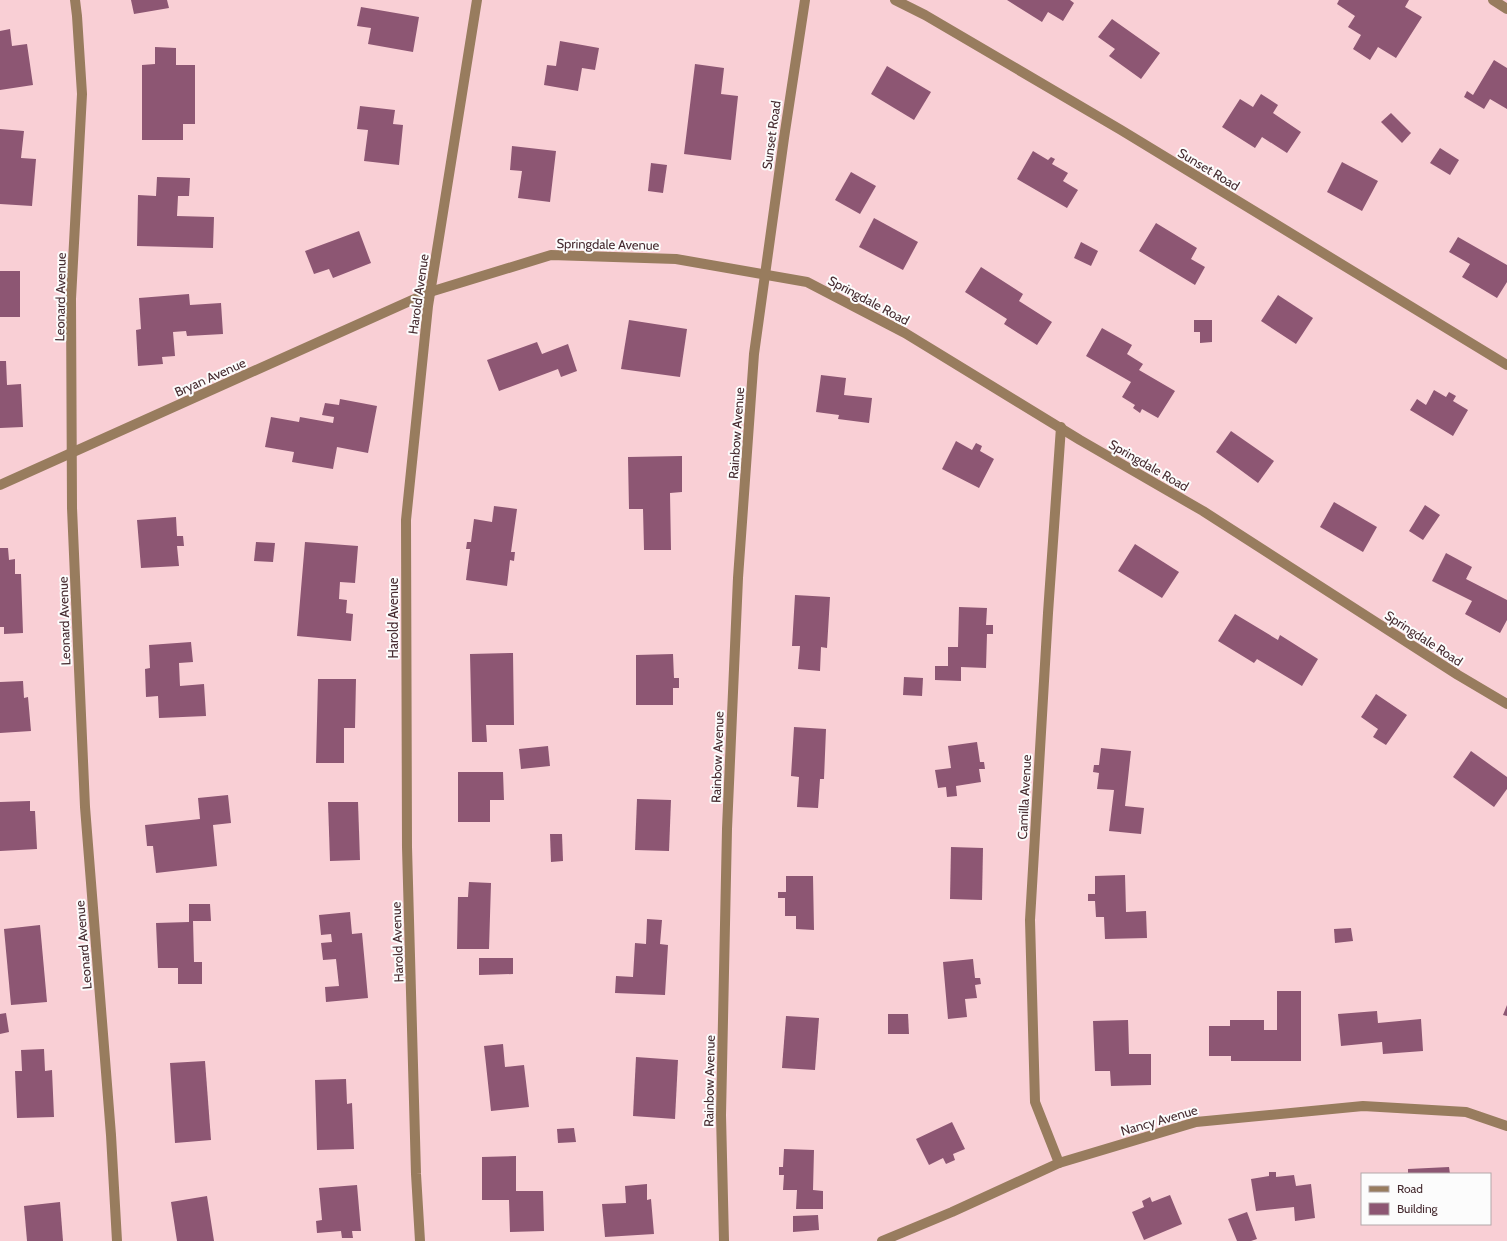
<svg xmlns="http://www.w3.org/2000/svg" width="1507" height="1241" viewBox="0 0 1507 1241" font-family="Cabin,sans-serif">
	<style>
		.building { fill: #8d5673 }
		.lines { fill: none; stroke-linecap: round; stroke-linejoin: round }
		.minor { stroke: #987c5e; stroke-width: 10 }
		.labels { text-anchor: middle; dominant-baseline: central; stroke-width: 4; stroke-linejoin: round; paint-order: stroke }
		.street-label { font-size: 13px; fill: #462b30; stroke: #fcfcfc }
	</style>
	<rect width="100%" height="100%" fill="#f9cfd5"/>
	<g class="building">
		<polygon points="131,0 167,0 169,8 134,14"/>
		<polygon points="1007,0 1070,0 1074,3 1063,21 1048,12 1042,22"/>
		<polygon points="1339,0 1409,0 1405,7 1422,17 1396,58 1378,47 1370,60 1353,49 1361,35 1348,27 1355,16 1337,4"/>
		<polygon points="361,7 419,17 413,52 368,44 371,28 357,26"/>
		<polygon points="1112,19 1160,53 1141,79 1109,56 1115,49 1098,37"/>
		<polygon points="10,29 12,46 27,44 33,85 0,90 0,31"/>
		<polygon points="560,41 599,48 595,70 582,68 578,91 544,85 547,65 556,66"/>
		<polygon points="155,47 176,48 176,65 195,65 195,124 183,124 183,140 142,140 142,65 155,64"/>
		<polygon points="1494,60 1507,68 1507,109 1490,99 1484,109 1464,97 1467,91 1473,95"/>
		<polygon points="695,64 724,68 721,94 738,96 731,160 684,154"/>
		<polygon points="887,66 931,92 914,120 871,94"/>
		<polygon points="1261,94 1278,105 1273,113 1301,132 1287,153 1262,137 1255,148 1222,127 1240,99 1253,107"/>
		<polygon points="360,106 395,110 393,124 403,125 399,165 364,161 368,130 357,129"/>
		<polygon points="1391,113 1411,133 1402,143 1381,122"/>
		<polygon points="0,129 24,131 21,158 36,159 32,206 0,204"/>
		<polygon points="512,146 556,151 550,202 518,198 522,171 510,170"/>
		<polygon points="1440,148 1459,160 1450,175 1430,163"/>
		<polygon points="1033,151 1048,160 1051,157 1055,159 1052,164 1068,173 1063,181 1078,190 1067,208 1017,179"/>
		<polygon points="1342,162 1378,181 1362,211 1327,192"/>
		<polygon points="651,163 667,165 663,193 648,191"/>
		<polygon points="851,172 876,186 860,214 835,200"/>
		<polygon points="157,177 190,178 189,196 178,196 177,216 214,217 213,248 137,246 138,195 156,196"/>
		<polygon points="874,218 918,242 903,270 859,247"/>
		<polygon points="1156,223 1197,248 1191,259 1205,267 1195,285 1139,251"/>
		<polygon points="359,231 371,263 333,278 329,269 314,274 305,251"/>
		<polygon points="1458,237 1507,265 1507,282 1497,298 1462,277 1470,264 1449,252"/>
		<polygon points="1081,242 1098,251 1091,266 1074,258"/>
		<polygon points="981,267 1023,294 1019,301 1052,322 1037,345 1004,324 1007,319 965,292"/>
		<rect x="0" y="271" width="20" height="46"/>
		<polygon points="189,294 190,305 221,303 223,334 187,336 186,331 173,332 175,356 162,357 163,364 138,366 136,330 141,329 139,298"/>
		<polygon points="1278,295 1313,318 1296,344 1261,321"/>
		<polygon points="629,320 687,329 680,377 621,369"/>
		<polygon points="1194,320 1212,320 1212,342 1200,343 1200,332 1194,332"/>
		<polygon points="1102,328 1132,345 1127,354 1143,364 1139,370 1175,391 1158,418 1142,409 1140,413 1133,408 1135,405 1122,397 1131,382 1086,356"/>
		<polygon points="537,342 542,354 568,344 577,371 561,377 558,369 499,391 487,360"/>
		<polygon points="0,361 6,361 7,385 21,384 23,427 0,428"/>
		<polygon points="821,375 846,378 844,395 872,398 869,423 838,419 839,415 816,412"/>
		<polygon points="1434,390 1446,397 1449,392 1456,396 1453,401 1468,410 1453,436 1410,410 1417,399 1426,405"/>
		<polygon points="340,399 377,406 368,453 337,447 333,469 292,462 294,452 265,447 271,417 299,422 300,417 333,423 334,417 322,415 325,403 339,405"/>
		<polygon points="1231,431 1274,461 1258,483 1216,452"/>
		<polygon points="956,441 972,450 976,443 982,446 980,451 994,459 979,488 942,469"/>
		<polygon points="682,456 682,492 670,493 671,550 644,550 643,509 629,509 628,457"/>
		<polygon points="1334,502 1377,527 1363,552 1320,527"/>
		<polygon points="1425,505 1440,515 1423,540 1409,531"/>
		<polygon points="494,506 517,509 511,552 515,552 514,561 510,560 507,586 466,580 470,549 466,549 467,542 471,542 474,519 492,522"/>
		<polygon points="176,517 177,536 183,536 184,546 177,546 179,566 141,568 137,520"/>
		<polygon points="256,542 275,543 273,562 254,561"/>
		<polygon points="305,542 358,546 355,583 340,582 339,599 347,600 346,613 353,614 351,641 297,636"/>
		<polygon points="1135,544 1179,572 1162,598 1118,571"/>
		<polygon points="0,548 8,548 9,560 15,559 15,574 21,574 23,633 4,634 4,627 0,627"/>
		<polygon points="1446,553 1472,567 1466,579 1507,600 1507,620 1500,633 1465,614 1472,601 1432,581"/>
		<polygon points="795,595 830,597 827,648 821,647 820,671 798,669 800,646 792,646"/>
		<polygon points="959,607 987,608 986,625 993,625 993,634 987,634 986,668 961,667 961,681 935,680 935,666 948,666 948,647 958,647"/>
		<polygon points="1235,614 1278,640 1280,635 1318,659 1302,686 1257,659 1254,663 1218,641"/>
		<polygon points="191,642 193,662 179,663 180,686 204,684 206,716 159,718 158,696 146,697 145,669 150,668 149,645"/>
		<polygon points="513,653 514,725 486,725 487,742 472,742 470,654"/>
		<polygon points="673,654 674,678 679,678 679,688 673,688 673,705 636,705 636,655"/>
		<polygon points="904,677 923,678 922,696 903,695"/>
		<polygon points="318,679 356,679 355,728 344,728 344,763 316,763"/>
		<polygon points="23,681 24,698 28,697 31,731 0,733 0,682"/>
		<polygon points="1376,694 1407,715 1386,745 1373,737 1378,729 1361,717"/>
		<polygon points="794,727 826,729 824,779 820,779 818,808 797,807 799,777 791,776"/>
		<polygon points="977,742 980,762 984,762 985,769 979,769 981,782 956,786 957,796 947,797 946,787 938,788 935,770 951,768 948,746"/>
		<polygon points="548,746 550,766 521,769 519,749"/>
		<polygon points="1101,748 1131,751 1125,806 1144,808 1141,834 1109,831 1114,790 1097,789 1099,773 1093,772 1094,765 1099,765"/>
		<polygon points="1471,751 1507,777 1507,789 1494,807 1453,777"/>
		<polygon points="458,772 503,772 504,800 490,800 490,822 458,822"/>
		<polygon points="228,795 231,823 213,825 217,866 156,873 153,846 147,846 145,825 200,819 198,798"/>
		<polygon points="637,799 671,800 669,851 635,850"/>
		<polygon points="30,801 30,811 35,811 37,849 0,851 0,802"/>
		<polygon points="328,802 358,802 360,860 330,861"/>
		<polygon points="550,834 562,834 563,861 551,862"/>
		<polygon points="951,847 983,848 982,900 950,899"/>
		<polygon points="1125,875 1126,912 1146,911 1147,938 1105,939 1104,917 1096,917 1095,901 1088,901 1088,894 1095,894 1095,876"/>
		<polygon points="786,876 813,876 814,930 796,929 796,916 785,916 785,898 778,898 778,892 786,892"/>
		<polygon points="469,882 491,883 489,949 457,949 458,897 468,897"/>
		<polygon points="189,904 210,904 211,921 193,921 194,962 202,962 202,984 178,984 178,968 158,968 156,923 189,922"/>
		<polygon points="350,912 352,934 362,933 368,998 326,1002 325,987 339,986 336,959 323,960 321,943 332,942 331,934 321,935 319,915"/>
		<polygon points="647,919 662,920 660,944 668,945 665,995 615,993 616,976 633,977 635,943 646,944"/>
		<polygon points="40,925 47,1002 11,1005 4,929"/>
		<polygon points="1351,928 1353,941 1335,943 1334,929"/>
		<polygon points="479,958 513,958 513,974 479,975"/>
		<polygon points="973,959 975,978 980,978 981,984 975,985 977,998 965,999 967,1017 948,1019 943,962"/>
		<polygon points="1277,991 1301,991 1301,1061 1231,1061 1231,1056 1209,1056 1209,1026 1230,1026 1230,1020 1264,1020 1264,1030 1277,1030"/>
		<polygon points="1507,1005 1507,1016 1503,1015"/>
		<polygon points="1377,1011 1378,1023 1421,1019 1423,1051 1383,1054 1382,1042 1341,1046 1338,1014"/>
		<polygon points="6,1013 9,1032 0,1034 0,1014"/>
		<polygon points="888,1014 908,1014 909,1034 888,1034"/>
		<polygon points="786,1016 819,1018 815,1070 782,1068"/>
		<polygon points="1128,1020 1129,1054 1151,1054 1151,1085 1111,1086 1110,1071 1095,1071 1093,1021"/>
		<polygon points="503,1044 505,1067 524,1065 529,1107 491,1111 484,1046"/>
		<polygon points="44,1049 45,1071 52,1070 54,1117 17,1118 15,1071 22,1071 21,1050"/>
		<polygon points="636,1057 678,1060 675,1119 633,1116"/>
		<polygon points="205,1061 211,1140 175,1143 170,1063"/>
		<polygon points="346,1079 347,1104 352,1103 354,1149 317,1150 315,1080"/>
		<polygon points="952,1122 965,1149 953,1154 955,1160 946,1164 943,1158 929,1165 916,1139"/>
		<polygon points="574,1128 576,1142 558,1143 557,1129"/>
		<polygon points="784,1149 814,1150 813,1190 823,1191 823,1209 796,1209 797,1190 783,1190 784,1175 779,1175 779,1167 783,1167"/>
		<polygon points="516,1156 516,1191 543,1191 544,1231 510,1232 509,1200 482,1200 482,1157"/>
		<polygon points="1449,1167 1450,1174 1408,1174 1408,1169"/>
		<polygon points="1269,1172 1276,1172 1276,1177 1294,1175 1296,1186 1311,1184 1315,1218 1295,1221 1294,1207 1256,1211 1251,1179 1269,1176"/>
		<polygon points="647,1184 647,1200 651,1199 654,1234 605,1237 602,1204 626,1203 625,1186"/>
		<polygon points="357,1185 361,1231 352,1231 353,1238 342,1238 341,1231 317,1233 316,1221 322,1220 319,1188"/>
		<polygon points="1170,1195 1182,1224 1144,1240 1132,1212 1144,1207 1142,1201 1150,1197 1152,1202"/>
		<polygon points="207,1196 214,1241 177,1241 171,1202"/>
		<polygon points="60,1202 63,1241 27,1241 24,1206"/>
		<polygon points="1247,1212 1257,1239 1251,1241 1237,1241 1228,1219"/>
		<polygon points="818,1215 819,1230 793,1232 793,1216"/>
	</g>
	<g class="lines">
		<g class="minor">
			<polyline points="75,0 77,16 82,94 71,299 72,508 85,807 111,1135 117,1241"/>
			<polyline points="895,0 925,15 1121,130 1507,365"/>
			<polyline points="1493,0 1507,9"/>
			<polyline points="0,485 430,292 551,255 676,259 807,282 905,333 1080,440 1203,511 1458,675 1507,704"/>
			<polyline points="1059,1163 1035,1102 1030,920 1048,613 1061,427"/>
			<polyline points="420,1241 416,1174 407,847 406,520 428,306 477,0"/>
			<polyline points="724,1241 721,1115 727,829 738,578 754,354 784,138 805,0"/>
			<polyline points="882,1241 952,1212 1059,1163 1196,1122 1363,1106 1466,1112 1507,1126"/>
		</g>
	</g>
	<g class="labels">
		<g class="street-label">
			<text transform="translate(771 135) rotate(-82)">Sunset Road</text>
			<text transform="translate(1209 169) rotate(31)">Sunset Road</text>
			<text transform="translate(608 244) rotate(1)">Springdale Avenue</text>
			<text transform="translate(418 294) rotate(-82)">Harold Avenue</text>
			<text transform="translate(60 297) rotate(-89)">Leonard Avenue</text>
			<text transform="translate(869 300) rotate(28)">Springdale Road</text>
			<text transform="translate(210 377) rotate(-24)">Bryan Avenue</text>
			<text transform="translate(736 433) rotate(-86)">Rainbow Avenue</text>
			<text transform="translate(1149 465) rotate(30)">Springdale Road</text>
			<text transform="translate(393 618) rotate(-90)">Harold Avenue</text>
			<text transform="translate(64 621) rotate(-92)">Leonard Avenue</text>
			<text transform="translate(1424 638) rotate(33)">Springdale Road</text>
			<text transform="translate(717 757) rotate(-88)">Rainbow Avenue</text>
			<text transform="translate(1024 797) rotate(-87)">Camilla Avenue</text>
			<text transform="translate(397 942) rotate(-92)">Harold Avenue</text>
			<text transform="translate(83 945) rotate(-95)">Leonard Avenue</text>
			<text transform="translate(709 1081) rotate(-89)">Rainbow Avenue</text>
			<text transform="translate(1159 1120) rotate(-16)">Nancy Avenue</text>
		</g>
	</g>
	<rect x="1361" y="1173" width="130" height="52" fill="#fcfcfc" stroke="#b3a8aa"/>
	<rect x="1369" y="1186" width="20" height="6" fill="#987c5e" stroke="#b3a8aa"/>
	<text x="1397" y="1193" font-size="12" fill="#462b30">Road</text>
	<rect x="1369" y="1203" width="20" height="12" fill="#8d5673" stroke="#b3a8aa"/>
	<text x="1397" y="1213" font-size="12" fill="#462b30">Building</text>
</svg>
